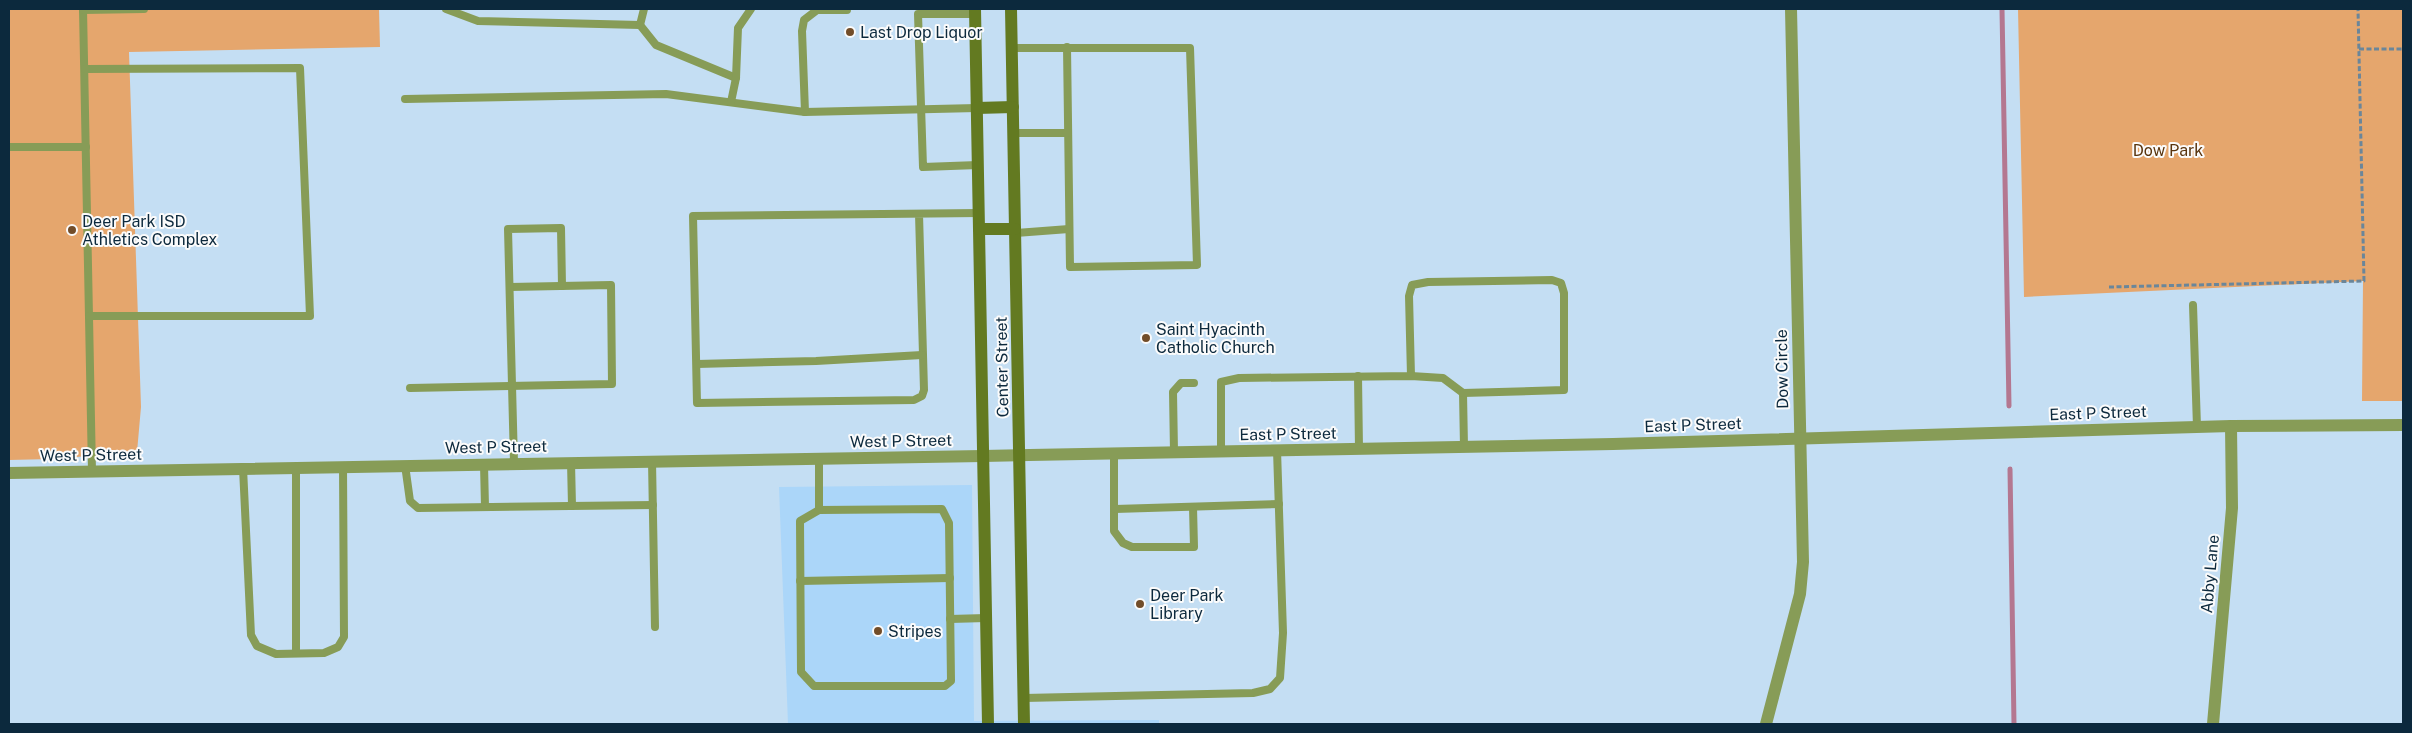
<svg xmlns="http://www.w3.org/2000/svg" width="2412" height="733" viewBox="0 0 2412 733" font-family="'Public Sans',sans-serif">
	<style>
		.built { fill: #abd6f9 }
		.green { fill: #e5a66d }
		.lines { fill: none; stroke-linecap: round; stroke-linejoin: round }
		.stream { stroke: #b47790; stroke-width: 5 }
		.path { stroke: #6a869a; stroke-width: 3; stroke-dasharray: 5 2.5; stroke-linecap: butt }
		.service { stroke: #879c57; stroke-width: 8 }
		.minor { stroke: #879c57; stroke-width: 12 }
		.tertiary { stroke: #879c57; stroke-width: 12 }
		.secondary { stroke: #637a21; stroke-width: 12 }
		.poi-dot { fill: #724d29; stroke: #fbfbfb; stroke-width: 2 }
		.labels { text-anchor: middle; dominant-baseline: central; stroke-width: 4; stroke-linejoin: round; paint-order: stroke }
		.poi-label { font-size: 16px; fill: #0c293d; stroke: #fbfbfb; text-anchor: start }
		.park-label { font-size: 16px; fill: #5a350e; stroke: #fbfbfb }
		.street-label { font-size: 16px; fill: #0c293d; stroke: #fbfbfb }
	</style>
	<rect width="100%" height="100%" fill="#c4def3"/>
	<polygon class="built" points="972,485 974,721 1159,720 1159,724 788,724 779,487"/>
	<g class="green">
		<polygon points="9,9 379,9 380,47 129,52 141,407 137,452 52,459 9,460"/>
		<polygon points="2018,9 2403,9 2403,401 2362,401 2363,281 2024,297"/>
	</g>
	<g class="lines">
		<g class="stream">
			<polyline points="2002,9 2009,406"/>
			<polyline points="2010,469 2014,724"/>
		</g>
		<g class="path">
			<polyline points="2359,49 2403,49"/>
			<polyline points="2109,287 2364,281 2358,9"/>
		</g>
		<g class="service">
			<polyline points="83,9 92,471"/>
			<polyline points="446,9 478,21 640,25"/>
			<polyline points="83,10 144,9"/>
			<polyline points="975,14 918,14 923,167 978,165"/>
			<polyline points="640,25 656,45 736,78"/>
			<polyline points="640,25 644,9"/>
			<polyline points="1012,48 1190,48 1197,265 1070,267 1067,47"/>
			<polyline points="85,69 300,68 310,316 89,316"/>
			<polyline points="405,99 666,94 805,112 977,108"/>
			<polyline points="731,102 736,78 738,28 751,9"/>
			<polyline points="805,112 802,31 804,20 817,10 847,10"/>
			<polyline points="1013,133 1068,133"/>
			<polyline points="9,147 86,147"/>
			<polyline points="919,214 924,390 922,396 914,400 697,403 693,216 979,213"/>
			<polyline points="1015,233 1069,229"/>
			<polyline points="2193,305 2197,427"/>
			<polyline points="697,364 816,361 922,355"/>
			<polyline points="1358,376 1359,449"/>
			<polyline points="410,388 612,384 611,285 510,287"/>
			<polyline points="1463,393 1464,447"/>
			<polyline points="1221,451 1221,382 1239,378 1411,376 1409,296 1412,285 1428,282 1552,280 1561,283 1564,293 1564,390 1463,393 1443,378 1411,376"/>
			<polyline points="1174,452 1173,392 1181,383 1194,383"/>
			<polyline points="1114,453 1114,531 1123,543 1132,547 1194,547 1193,507"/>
			<polyline points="819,458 819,510 942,509 949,523 951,681 945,686 814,686 801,672 800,521 819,510"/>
			<polyline points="652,461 655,627"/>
			<polyline points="571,462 572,506"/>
			<polyline points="514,463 508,229 561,228 562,286"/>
			<polyline points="484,464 485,507"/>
			<polyline points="405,465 410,501 418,508 653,505"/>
			<polyline points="243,468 251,635 257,646 276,654 324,653 338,647 344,637 343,466"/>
			<polyline points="1115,509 1279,504"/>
			<polyline points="800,581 950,578"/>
			<polyline points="950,619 986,618"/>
			<polyline points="296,653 296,467"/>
			<polyline points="1024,698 1253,693 1270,689 1280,678 1283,633 1277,450"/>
		</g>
		<g class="minor">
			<polyline points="9,473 983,456"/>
			<polyline points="1766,724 1800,594 1803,562 1791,9"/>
			<polyline points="2213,724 2232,508 2231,426"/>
		</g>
		<polyline class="tertiary" points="983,456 1613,444 2231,426 2403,425"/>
		<g class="secondary">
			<polyline points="975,9 988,724"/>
			<polyline points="1011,9 1024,724"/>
			<polyline points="977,108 1013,107"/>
			<polyline points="979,229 1015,229"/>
		</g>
	</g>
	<g class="poi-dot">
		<circle cx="850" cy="32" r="5"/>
		<circle cx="72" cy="230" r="5"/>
		<circle cx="1146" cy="338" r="5"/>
		<circle cx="1140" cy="604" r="5"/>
		<circle cx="878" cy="631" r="5"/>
	</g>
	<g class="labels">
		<g class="poi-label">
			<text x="860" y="32">Last Drop Liquor</text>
			<text x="82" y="221">Deer Park ISD<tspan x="82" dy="18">Athletics Complex</tspan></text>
			<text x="1156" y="329">Saint Hyacinth<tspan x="1156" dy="18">Catholic Church</tspan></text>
			<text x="1150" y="595">Deer Park<tspan x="1150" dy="18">Library</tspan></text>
			<text x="888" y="631">Stripes</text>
		</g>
		<g class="park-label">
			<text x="2168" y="150">Dow Park</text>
		</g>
		<g class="street-label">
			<text transform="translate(1002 367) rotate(-91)">Center Street</text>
			<text transform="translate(1782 369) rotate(-91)">Dow Circle</text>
			<text transform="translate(2098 413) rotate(-2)">East P Street</text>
			<text transform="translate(1693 425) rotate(-2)">East P Street</text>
			<text transform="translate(1288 434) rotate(-1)">East P Street</text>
			<text transform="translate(901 441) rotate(-1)">West P Street</text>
			<text transform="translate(496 447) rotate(-1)">West P Street</text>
			<text transform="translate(91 455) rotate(-1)">West P Street</text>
			<text transform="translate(2210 574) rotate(-85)">Abby Lane</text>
		</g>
	</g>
	<rect width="2412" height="733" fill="none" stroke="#0c293d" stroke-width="20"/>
</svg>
